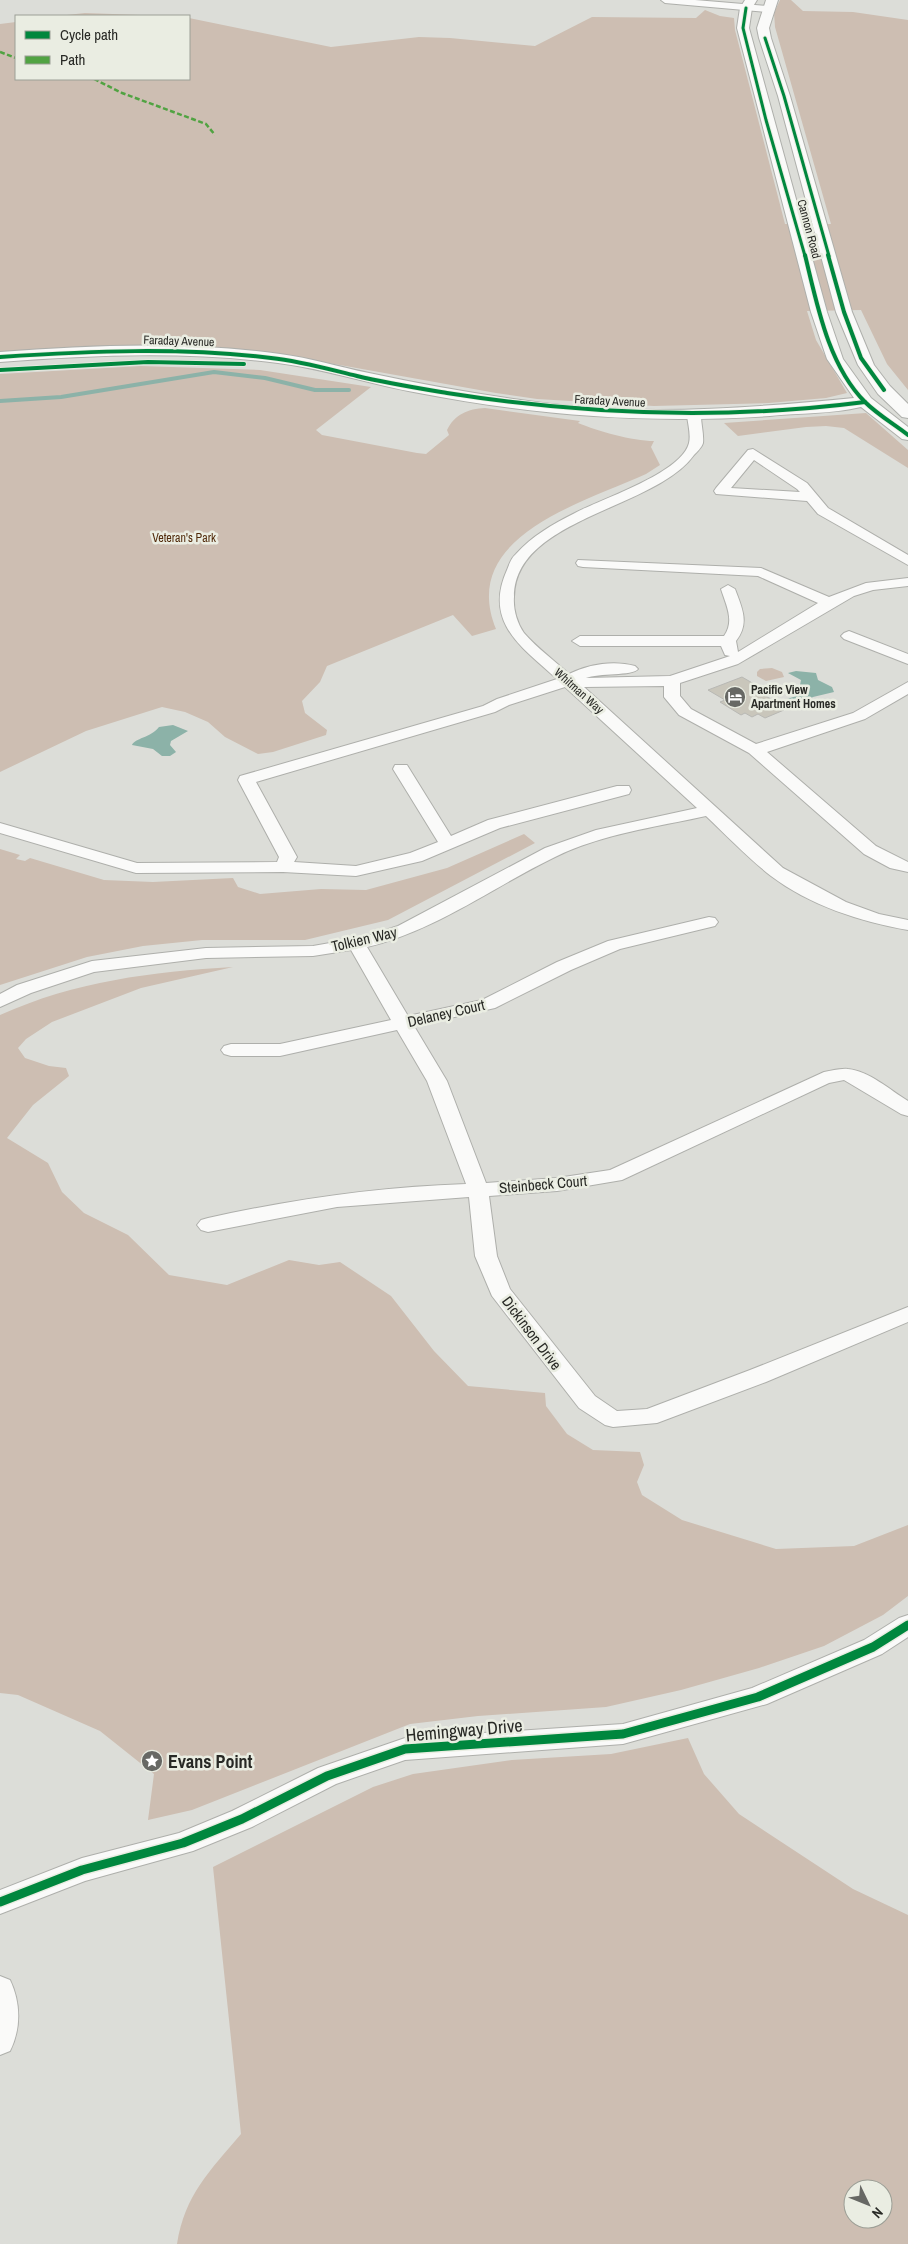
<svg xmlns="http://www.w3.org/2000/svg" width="908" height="2244" viewBox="0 0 908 2244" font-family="'Archivo Narrow',sans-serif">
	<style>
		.green { fill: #cdbeb2; fill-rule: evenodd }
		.water { fill: #8cb2a8 }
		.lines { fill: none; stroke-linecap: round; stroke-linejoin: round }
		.stream { stroke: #8cb2a8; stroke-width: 4 }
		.building { fill: #c9c6bb; stroke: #b8b8b4 }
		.minor-casing { stroke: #aeafab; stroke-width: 2 }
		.major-casing { stroke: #aeafab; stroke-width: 2 }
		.minor { fill: #fafaf9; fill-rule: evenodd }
		.major { fill: #fafaf9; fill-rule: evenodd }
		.quiet { stroke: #51a342; stroke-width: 2.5; stroke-dasharray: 5 2.5; stroke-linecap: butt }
		.cycleway-far2-casing { stroke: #eaede2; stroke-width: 5 }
		.cycleway-far1-casing { stroke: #eaede2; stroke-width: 5.5 }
		.cycleway-casing { stroke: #eaede2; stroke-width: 12 }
		.cycleway-far2 { stroke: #00873e; stroke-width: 3 }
		.cycleway-far1 { stroke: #00873e; stroke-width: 4 }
		.cycleway { stroke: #00873e; stroke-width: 9 }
		.labels { text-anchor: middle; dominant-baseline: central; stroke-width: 5; stroke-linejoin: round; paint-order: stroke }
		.far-street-label { font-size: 12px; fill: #282925; stroke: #eaede2 }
		.far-park-label { font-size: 12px; fill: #512a0a; stroke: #eaede2 }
		.far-poi-label { font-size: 12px; font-weight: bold; fill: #282925; stroke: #eaede2; text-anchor: start }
		.street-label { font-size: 15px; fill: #282925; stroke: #eaede2 }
		.near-street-label { font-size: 18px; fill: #282925; stroke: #eaede2 }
		.near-poi-label { font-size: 18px; font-weight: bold; fill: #282925; stroke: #eaede2; text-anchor: start }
	</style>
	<rect width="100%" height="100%" fill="#dcddd8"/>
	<g class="green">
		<polygon points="780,0 791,0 803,11 853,12 908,20 908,390 887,364 861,310 807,311 816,340 847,393 826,398 769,403 654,406 537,399 496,393 323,362 263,353 0,353 0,24 16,22 16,79 189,79 189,18 331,47 419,37 450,38 535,46 592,17 696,18 705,10 720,16 734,18 735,30 785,224 831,224 775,27 774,13"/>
		<polygon points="85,13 168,16 58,16"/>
		<path d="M 141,366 L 260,370 L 371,387 L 316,430 L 322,435 L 417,453 L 426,454 L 449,435 L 447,430 C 455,414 468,409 485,408 L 580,421 L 578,423 C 598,431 632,441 654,441 L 651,447 L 660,465 L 646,474 C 583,503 458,536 496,629 L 472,636 L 453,615 L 327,666 L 320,682 L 302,701 L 305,713 L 327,730 L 326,735 L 273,752 L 258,754 L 225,737 L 208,722 L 185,712 L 162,707 L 86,731 L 0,772 L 0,374 Z"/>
		<polygon points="866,413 908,450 908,468 844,428 826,426 806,427 738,436 724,423"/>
		<polygon points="772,668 782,672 784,677 766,681 757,676 757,672 760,669"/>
		<polygon points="524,834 535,843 388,920 305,940 202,940 143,946 87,957 0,985 0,849 20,855 16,859 25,861 30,858 104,880 153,882 233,878 238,887 260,894 321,889 366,890 447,868"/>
		<path d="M 233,967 L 141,988 L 52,1022 L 26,1039 L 18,1048 L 25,1058 L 49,1066 L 66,1068 L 69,1076 L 33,1105 L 7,1138 L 48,1163 L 62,1192 L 84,1213 L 128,1235 L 169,1275 L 227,1285 L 289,1260 L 319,1265 L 340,1262 L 391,1296 L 434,1351 L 468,1386 L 545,1393 L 546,1406 L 567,1434 L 593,1450 L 640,1452 L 644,1465 L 637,1482 L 642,1495 L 682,1520 L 776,1549 L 854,1546 L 908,1525 L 908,1596 L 883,1615 L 824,1646 L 759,1668 L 681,1690 L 606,1707 L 478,1716 L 410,1724 L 192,1810 L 148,1820 L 154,1774 L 100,1731 L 18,1695 L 0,1693 L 0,1015 C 76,981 151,972 233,967 Z"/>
		<path d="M 688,1738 L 704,1774 L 739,1814 L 853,1889 L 908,1915 L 908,2244 L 177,2244 C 185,2194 210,2171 241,2134 L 213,1867 L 373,1787 L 413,1774 L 512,1760 L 611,1754 ZM 853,2189 L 883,2189 L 883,2219 L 853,2219 Z"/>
	</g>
	<g class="water">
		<polygon points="796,671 816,673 818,680 832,687 834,692 813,697 798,705 789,704 786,701 787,699 803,694 807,689 800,685 801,680 788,673"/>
		<path d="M 173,725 L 188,731 L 171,741 L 170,745 L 176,752 L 170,756 L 162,756 L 153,749 L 132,745 C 135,738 150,738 159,727 Z"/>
	</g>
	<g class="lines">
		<polyline class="stream" points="0,401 61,397 214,372 265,378 315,390 349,390"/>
	</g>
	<polygon class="building" points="742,677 761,688 755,690 785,707 782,709 784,710 765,718 758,714 752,717 745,713 741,715 720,702 725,700 708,690"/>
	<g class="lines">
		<g class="minor-casing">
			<g id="minor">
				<polygon points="661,0 695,0 767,6 771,9 767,12 665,3"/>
				<path d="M 694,412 L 701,416 C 701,424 704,435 703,443 C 702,447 697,452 694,455 C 656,509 514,518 514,597 C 513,609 517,623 524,633 C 537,648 555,661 569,674 C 589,664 614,660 635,666 L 638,669 C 633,676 598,673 586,678 L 670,676 L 730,656 L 725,655 L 721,646 L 580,646 L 572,641 L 580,636 L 724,636 C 735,621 726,605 721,589 L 728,585 L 735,589 C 742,608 750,623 736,641 L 738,652 L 818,603 L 758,576 L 583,567 L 578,566 L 576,563 L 578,560 L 761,568 L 829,597 L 866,583 L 908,578 L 908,586 L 873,590 L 854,596 L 738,664 L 680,683 L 680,696 L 691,709 L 756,744 L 853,713 L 908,682 L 908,694 L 865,719 L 767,752 L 876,846 L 908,862 L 908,872 L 890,868 L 864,854 L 749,753 L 679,715 L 664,697 L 664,686 L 584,687 L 783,868 L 846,902 L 879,914 L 908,920 L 908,930 C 861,922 809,905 771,876 C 748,858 727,836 706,816 C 656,827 602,834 555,857 C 493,887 435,931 367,947 L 408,1016 L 482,1000 L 557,962 L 608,941 L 709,917 L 715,918 L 718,922 L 715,926 L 620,949 L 571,970 L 495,1008 L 414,1026 L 447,1081 L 486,1183 L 557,1178 L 610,1170 L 824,1072 C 831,1071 841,1068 848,1069 C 869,1071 890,1090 908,1101 L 908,1116 L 901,1114 L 844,1080 L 829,1083 L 622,1180 L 557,1191 L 489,1196 L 497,1256 L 510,1289 L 595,1396 L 617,1411 L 647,1409 L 750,1370 L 908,1307 L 908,1322 L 766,1382 L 657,1423 L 613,1427 L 605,1425 L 579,1408 L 492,1296 L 475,1256 L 469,1197 L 337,1207 L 208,1232 L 201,1230 L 197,1225 L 201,1220 L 208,1218 C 294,1199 378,1187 466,1184 L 427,1081 L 397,1030 L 280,1056 L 231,1056 L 224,1054 L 221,1050 L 224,1046 L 231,1044 L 280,1044 L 391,1020 L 351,950 L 313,956 L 206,958 L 94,972 L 31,993 L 0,1007 L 0,994 L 17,985 L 92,961 L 206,948 L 313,946 L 364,937 L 398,926 L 545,848 L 596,830 L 697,808 L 565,687 L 509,705 L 495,712 L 256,782 L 297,857 L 294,862 L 356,866 L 410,853 L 438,842 L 393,769 L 395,765 L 407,765 L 451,836 L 488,820 L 617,786 L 629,786 L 631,790 L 629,794 L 500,828 L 422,861 L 356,876 L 283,872 L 136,873 L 0,833 L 0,823 L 137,863 L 277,862 L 279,857 L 238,780 L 240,776 L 483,706 L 497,699 L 557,679 C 523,648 483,623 507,570 C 509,565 511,558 516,554 C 532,536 553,524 575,513 C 601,499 682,473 689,443 C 691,435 688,424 687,416 Z"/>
				<path d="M 753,449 L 807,483 L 828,508 L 908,555 L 908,565 L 818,514 L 807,501 L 716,494 L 714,491 L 716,488 L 748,450 ZM 754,460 L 797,489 L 800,492 L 731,488 Z"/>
				<polygon points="849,631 908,654 908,664 844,639 841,636 844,633"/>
				<polygon points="908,1615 908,1637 882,1654 767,1704 623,1744 405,1760 336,1784 252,1827 193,1851 85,1881 0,1914 0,1890 82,1858 179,1833 232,1811 318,1768 405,1738 623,1724 752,1688 864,1640 899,1618"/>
				<path d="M 0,1976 L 10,1980 C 21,2003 21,2029 10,2051 L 0,2055 Z"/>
			</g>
		</g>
		<g class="major-casing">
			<g id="major">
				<path d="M 745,0 L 757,0 L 752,8 L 749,28 L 827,312 L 843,359 L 871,398 L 908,427 L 908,440 L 902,439 L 861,407 C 832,414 799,413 770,416 C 648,424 539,416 419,393 C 372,385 326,369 278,363 C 186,351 93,355 0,362 L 0,352 C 93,345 187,341 280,354 C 311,358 339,367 369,373 C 435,387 502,399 569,406 C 664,415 759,407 854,398 L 827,359 L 811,312 L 737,28 L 740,8 Z"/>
				<polygon points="766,0 778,0 769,28 771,38 790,96 852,312 874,365 890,386 908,404 908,418 902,417 878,394 858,365 836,312 778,96 759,38 757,28"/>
			</g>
		</g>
		<use href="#minor" class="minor"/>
		<use href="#major" class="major"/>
		<g class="quiet">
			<polyline points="0,52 16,58"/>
			<polyline points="94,79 122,93 206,124 215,135"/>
		</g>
		<g class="cycleway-far2-casing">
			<g id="cycleway-far2">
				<polyline points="746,8 743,28 766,120 805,256"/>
				<polyline points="765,38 784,96 829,256"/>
			</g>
		</g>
		<g class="cycleway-far1-casing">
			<g id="cycleway-far1">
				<path d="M 805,255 C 817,304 828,365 865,402 C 878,415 894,424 908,435"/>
				<polyline points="828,255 844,312 861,358 884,390"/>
				<path d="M 0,357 C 90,351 181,347 271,358 C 300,361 328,369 357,376 C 386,383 417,388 447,393 C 586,415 725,420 865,402"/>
				<polyline points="0,370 148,362 244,364"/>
			</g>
		</g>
		<g class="cycleway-casing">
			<polyline id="cycleway" points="0,1902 82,1870 183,1843 242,1819 327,1776 405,1749 623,1734 758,1697 873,1647 908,1625"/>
		</g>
		<use href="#cycleway-far2" class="cycleway-far2"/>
		<use href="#cycleway-far1" class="cycleway-far1"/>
		<use href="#cycleway" class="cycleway"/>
	</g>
	<defs>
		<g id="hotel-disc" transform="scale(1.125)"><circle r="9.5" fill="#676864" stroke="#eaede2"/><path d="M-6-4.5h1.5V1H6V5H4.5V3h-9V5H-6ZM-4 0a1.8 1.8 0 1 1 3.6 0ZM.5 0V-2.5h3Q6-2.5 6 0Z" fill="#fff"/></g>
		<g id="sight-disc" transform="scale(1.125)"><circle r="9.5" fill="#676864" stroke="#eaede2"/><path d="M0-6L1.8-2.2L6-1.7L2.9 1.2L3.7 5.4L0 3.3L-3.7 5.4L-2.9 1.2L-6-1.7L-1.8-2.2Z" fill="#fff"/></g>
	</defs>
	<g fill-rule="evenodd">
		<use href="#hotel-disc" x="735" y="697"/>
		<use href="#sight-disc" x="152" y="1761"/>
	</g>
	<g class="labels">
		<g class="far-street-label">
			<text transform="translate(809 229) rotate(75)">Cannon Road</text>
			<text transform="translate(179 341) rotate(2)">Faraday Avenue</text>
			<text transform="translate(610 401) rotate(3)">Faraday Avenue</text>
			<text transform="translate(579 691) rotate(42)">Whitman Way</text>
		</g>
		<g class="far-park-label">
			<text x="184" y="538">Veteran's Park</text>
		</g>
		<g class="far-poi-label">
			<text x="751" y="690">Pacific View<tspan x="751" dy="14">Apartment Homes</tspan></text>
		</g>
		<g class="street-label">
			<text transform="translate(364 939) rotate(-13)">Tolkien Way</text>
			<text transform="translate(446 1013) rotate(-13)">Delaney Court</text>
			<text transform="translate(543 1184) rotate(-5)">Steinbeck Court</text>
			<text transform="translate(532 1333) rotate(53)">Dickinson Drive</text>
		</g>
		<g class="near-street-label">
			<text transform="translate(464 1730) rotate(-5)">Hemingway Drive</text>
		</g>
		<g class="near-poi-label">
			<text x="168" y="1761">Evans Point</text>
		</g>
	</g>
	<rect x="15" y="15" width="175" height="65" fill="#eaede2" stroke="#9c9f96"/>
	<rect x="25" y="31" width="25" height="8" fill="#00873e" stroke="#9c9f96"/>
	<text x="60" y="40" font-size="15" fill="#282925">Cycle path</text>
	<rect x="25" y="56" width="25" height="8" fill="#51a342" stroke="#9c9f96"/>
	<text x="60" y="65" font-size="15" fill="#282925">Path</text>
	<g transform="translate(868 2204) rotate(133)"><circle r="24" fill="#eaede2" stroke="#9c9f96"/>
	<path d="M0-4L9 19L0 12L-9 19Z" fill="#676864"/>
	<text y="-8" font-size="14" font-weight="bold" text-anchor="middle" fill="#282925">N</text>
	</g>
</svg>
